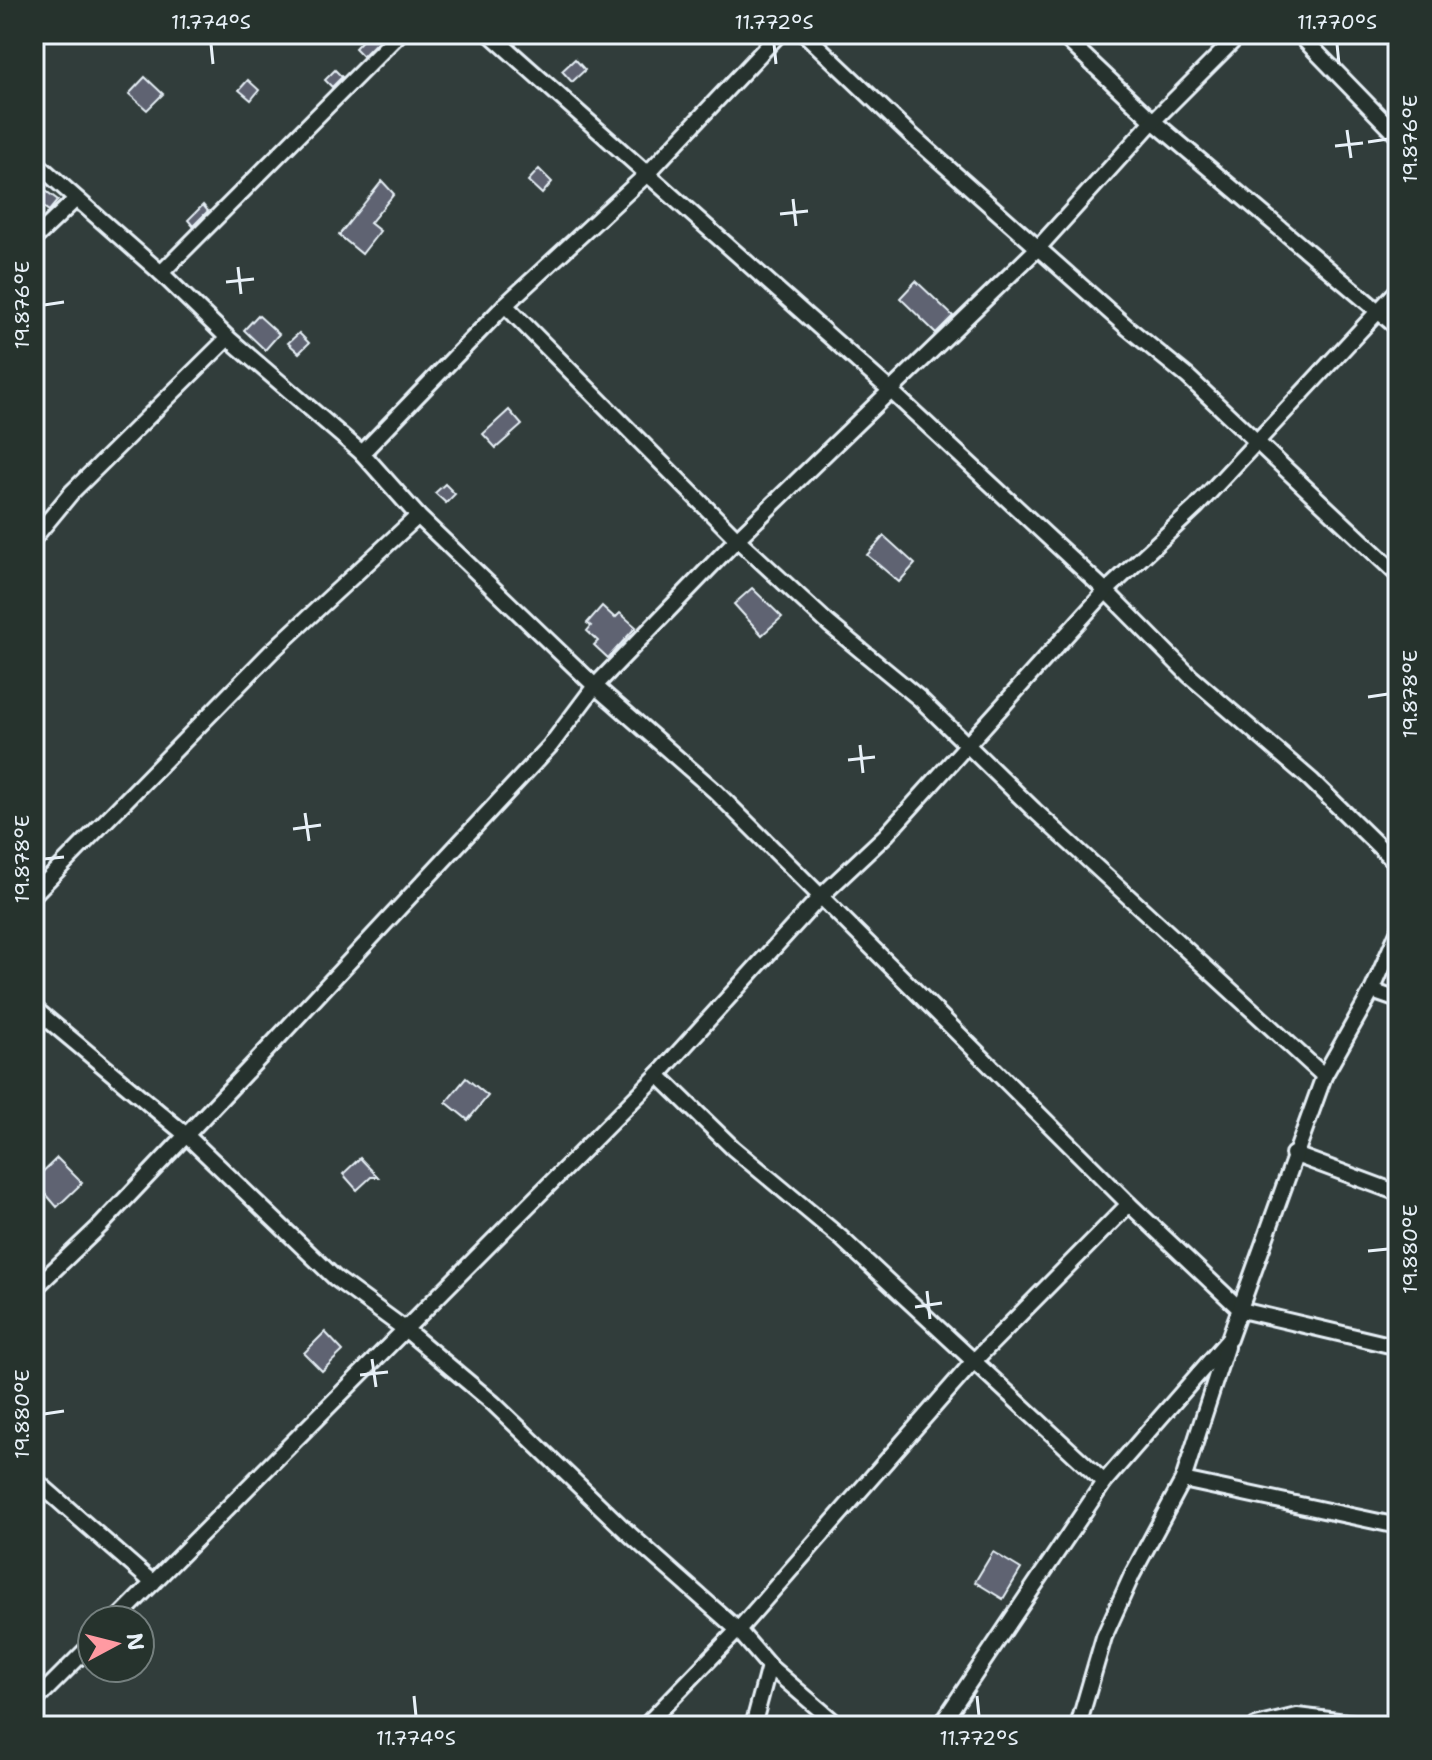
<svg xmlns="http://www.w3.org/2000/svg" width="1432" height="1760" viewBox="0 0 1432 1760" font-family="'Shantell Sans',sans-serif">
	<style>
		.building { fill: #5e6472; stroke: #e8f1f8; stroke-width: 2 }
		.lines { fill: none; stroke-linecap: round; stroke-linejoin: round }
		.minor-casing { stroke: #e8f1f8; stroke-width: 20 }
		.minor { stroke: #26332d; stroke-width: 14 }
		.ticks { fill: none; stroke: #e8f1f8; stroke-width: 3 }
		.neatline { fill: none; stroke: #e8f1f8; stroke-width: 3 }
		.ticks-label { font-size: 20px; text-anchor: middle; fill: #e8f1f8 }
	</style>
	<rect width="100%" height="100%" fill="#313d3b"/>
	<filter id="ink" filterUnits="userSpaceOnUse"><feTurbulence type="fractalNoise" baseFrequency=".0125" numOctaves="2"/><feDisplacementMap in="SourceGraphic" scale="16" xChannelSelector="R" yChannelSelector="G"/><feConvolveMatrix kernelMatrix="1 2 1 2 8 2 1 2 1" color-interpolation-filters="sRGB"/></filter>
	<g filter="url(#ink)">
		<g class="building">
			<polygon points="368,34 385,34 363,56 355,48"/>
			<polygon points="575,59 585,70 572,82 562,71"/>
			<polygon points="335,70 342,77 332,87 325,80"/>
			<polygon points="145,77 163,94 147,110 129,94"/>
			<polygon points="248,80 259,90 251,100 239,90"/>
			<polygon points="539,169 552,182 542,194 528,181"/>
			<polygon points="382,181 394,194 370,223 380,231 362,254 339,235"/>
			<polygon points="46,191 58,200 49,211 37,202"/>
			<polygon points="203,205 208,211 193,226 188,220"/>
			<polygon points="916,281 953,316 936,333 900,298"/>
			<polygon points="258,315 279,334 265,350 244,330"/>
			<polygon points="299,333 309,343 299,353 288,343"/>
			<polygon points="509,410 522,425 496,448 483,434"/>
			<polygon points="445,484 455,494 446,503 435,493"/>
			<polygon points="884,536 915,564 899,582 867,555"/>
			<polygon points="752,588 782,617 762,635 734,604"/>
			<polygon points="602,606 615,618 620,613 636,627 608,658 594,645 598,641 587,631 591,626 587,623"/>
			<polygon points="466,1078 488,1096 468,1120 446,1102"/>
			<polygon points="57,1158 82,1183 57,1207 34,1180"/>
			<polygon points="360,1158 378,1177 371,1177 357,1190 343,1174"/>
			<polygon points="325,1332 343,1351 322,1371 304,1353"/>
			<polygon points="993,1552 1021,1569 1003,1599 975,1582"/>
		</g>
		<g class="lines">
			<g class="minor-casing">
				<g id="minor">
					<polyline points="490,34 890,390 1106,591 1190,676 1311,780 1398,865"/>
					<polyline points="805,34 910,134 1128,328 1187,376 1398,575"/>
					<polyline points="1061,34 1153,121 1398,328"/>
					<polyline points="1299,34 1398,136"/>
					<polyline points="34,161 161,273 228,338 362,453 418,516 595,686 715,791 1129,1204 1241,1310 1398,1347"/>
					<polyline points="34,239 76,199"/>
					<polyline points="161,273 399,34"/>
					<polyline points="505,305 737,539 829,624 920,699 1034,810 1324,1076"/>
					<polyline points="362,453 505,305 647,174 779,34"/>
					<polyline points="34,538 72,492 228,338"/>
					<polyline points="34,894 271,652 418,516"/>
					<polyline points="1372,991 1398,1000"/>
					<polyline points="34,1008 185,1134 335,1278 406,1330 493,1403 626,1531 738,1630 769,1666 839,1726"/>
					<polyline points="658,1075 733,1148 841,1238 1104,1482"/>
					<polyline points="1293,1154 1398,1193"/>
					<polyline points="34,1289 100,1226 264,1053 550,746 595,686 737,539 1038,248 1153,121 1240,34"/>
					<polyline points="34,1479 153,1583"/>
					<polyline points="1183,1480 1398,1526"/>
					<polyline points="116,1620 658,1075 820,897 886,835 1106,591 1196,507 1398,290"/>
					<polyline points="34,1702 92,1644"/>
					<polyline points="645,1726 738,1630 973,1362 1129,1204"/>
					<polyline points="753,1726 769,1666"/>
					<polyline points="940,1726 1104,1482 1229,1339 1324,1076 1372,991 1398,932"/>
					<polyline points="1078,1726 1104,1637 1132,1575 1183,1480 1226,1347"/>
					<polyline points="1256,1726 1297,1716 1379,1726"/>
				</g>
			</g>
			<use href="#minor" class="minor"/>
		</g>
	</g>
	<path class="ticks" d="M 211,44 L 213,64M 774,44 L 776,64M 1337,44 L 1339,64M 1347,130 L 1351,158M 1368,142 L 1388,139M 1335,146 L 1363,143M 793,199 L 796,226M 780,214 L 808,211M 238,267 L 241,294M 226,282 L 254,279M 44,305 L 64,302M 1368,697 L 1388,694M 860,745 L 863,773M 848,760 L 875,757M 305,813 L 309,841M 293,829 L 321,825M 44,859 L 64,857M 1368,1251 L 1388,1249M 927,1291 L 930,1319M 915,1307 L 942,1303M 372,1359 L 376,1387M 360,1375 L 388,1372M 44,1414 L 64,1411M 414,1696 L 416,1716M 977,1696 L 979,1716"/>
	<rect width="1432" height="1760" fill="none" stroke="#26332d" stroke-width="88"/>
	<g transform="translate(116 1644) rotate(83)"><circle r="38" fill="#26332d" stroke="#747f7e" stroke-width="2"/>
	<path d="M0-6L14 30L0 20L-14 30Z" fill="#ff9aa2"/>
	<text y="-12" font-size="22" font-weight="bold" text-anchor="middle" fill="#e8f1f8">N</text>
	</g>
	<rect x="44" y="44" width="1344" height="1672" class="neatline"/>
	<g class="ticks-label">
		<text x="211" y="29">11.774°S</text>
		<text x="774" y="29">11.772°S</text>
		<text x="1337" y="29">11.770°S</text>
		<text transform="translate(1410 139) rotate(-90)" y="7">19.876°E</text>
		<text transform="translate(22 305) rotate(-90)" y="7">19.876°E</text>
		<text transform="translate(1410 694) rotate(-90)" y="7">19.878°E</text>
		<text transform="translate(22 859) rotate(-90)" y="7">19.878°E</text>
		<text transform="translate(1410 1249) rotate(-90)" y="7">19.880°E</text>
		<text transform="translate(22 1414) rotate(-90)" y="7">19.880°E</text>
		<text x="416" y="1745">11.774°S</text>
		<text x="979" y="1745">11.772°S</text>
	</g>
</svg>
